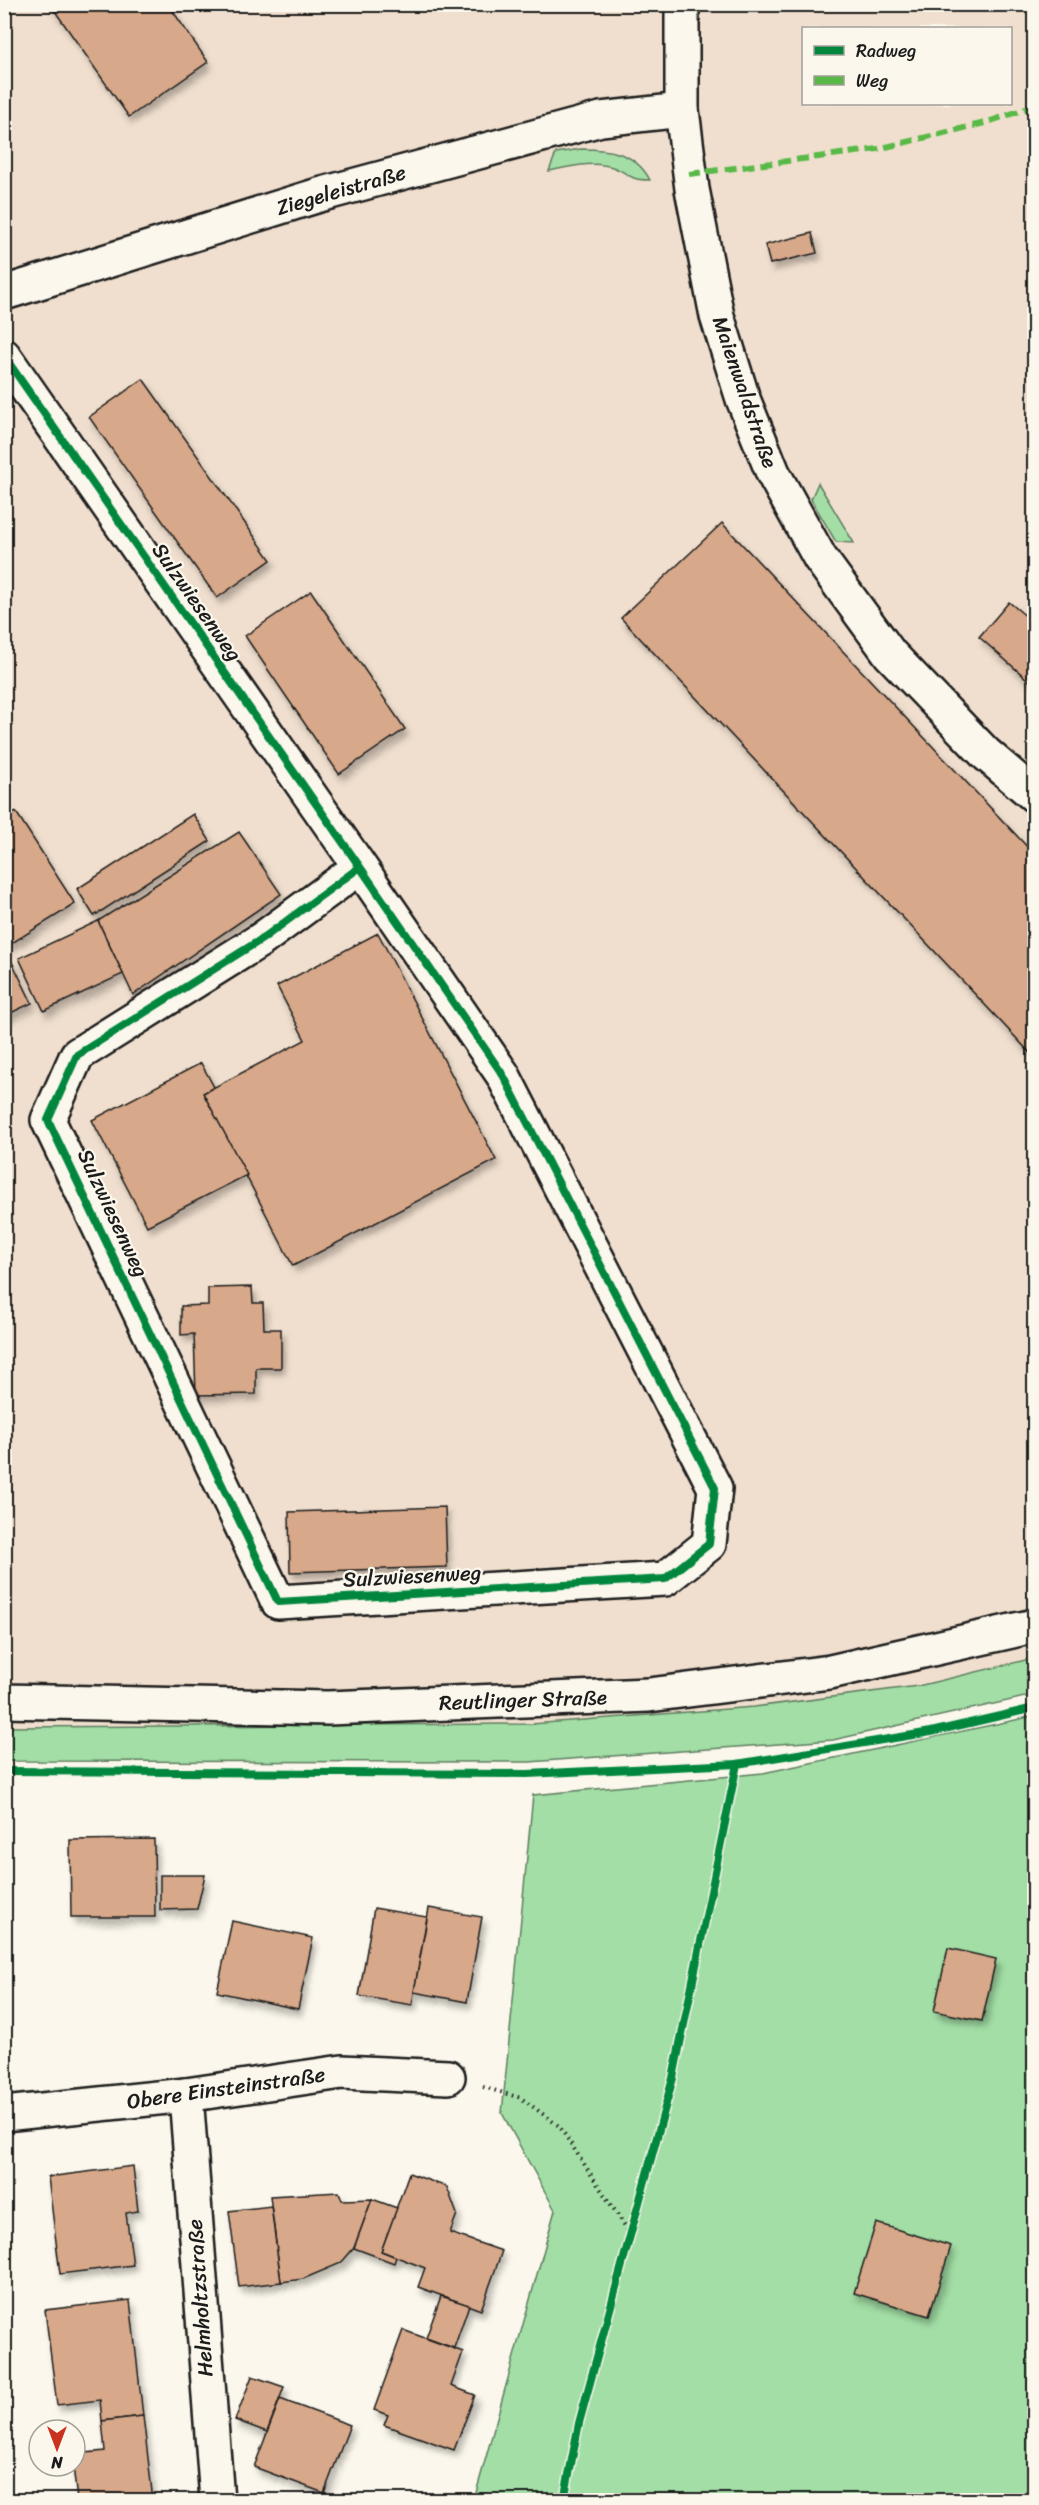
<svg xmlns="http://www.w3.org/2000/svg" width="1039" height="2505" viewBox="0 0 1039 2505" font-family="Sriracha,sans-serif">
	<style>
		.built { fill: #f0dfce; fill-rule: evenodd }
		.green { fill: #a2dea5; stroke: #5f7d60; stroke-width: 1.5 }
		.building { fill: #d7a889; stroke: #1c1c1c; stroke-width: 1.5; filter: url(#shadow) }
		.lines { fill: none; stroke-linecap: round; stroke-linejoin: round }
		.minor-casing { stroke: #1c1c1c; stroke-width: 38 }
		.path { stroke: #1c1c1c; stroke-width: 4; stroke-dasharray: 1.5 4.5; stroke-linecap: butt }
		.minor { stroke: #fbf7ec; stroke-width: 33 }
		.quiet { stroke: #58b947; stroke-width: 6; stroke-dasharray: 12 6; stroke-linecap: butt }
		.cycleway-casing { stroke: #fbf7ec; stroke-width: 11 }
		.cycleway { stroke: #00873e; stroke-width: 8 }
		.labels { text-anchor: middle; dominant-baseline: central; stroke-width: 4.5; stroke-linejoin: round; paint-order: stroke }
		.street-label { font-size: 21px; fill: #1c1c1c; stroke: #fbf7ec }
	</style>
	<defs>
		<filter id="shadow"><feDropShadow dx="3.5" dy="6" stdDeviation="3" flood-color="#0004"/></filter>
	</defs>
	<rect width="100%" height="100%" fill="#fbf7ec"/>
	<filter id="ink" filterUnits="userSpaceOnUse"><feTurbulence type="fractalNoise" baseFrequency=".0167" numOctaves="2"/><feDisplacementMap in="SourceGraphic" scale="12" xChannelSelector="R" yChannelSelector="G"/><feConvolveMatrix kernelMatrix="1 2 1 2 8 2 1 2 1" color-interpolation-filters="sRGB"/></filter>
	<g filter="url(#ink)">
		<path class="built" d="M 5,5 L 1034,5 L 1034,1658 L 918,1686 L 754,1707 L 531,1724 L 5,1727 ZM 804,28 L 1010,28 L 1010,104 L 804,104 Z"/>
		<g class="green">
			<path d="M 581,149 C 610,149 635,152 650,180 C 628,180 632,175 615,168 C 593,160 570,167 549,171 L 556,153 Z"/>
			<polygon points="818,483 854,543 836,542 811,499"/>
			<polygon points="1034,1658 1034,1695 833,1740 529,1762 5,1761 5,1727 531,1724 754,1707 918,1686"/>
			<polygon points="1034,1716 1034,2500 474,2500 555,2210 502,2113 533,1795 763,1773"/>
		</g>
		<g class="building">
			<polygon points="50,4 168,4 208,62 129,117"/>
			<polygon points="812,233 817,253 770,264 765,245"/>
			<polygon points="143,379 271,560 217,598 89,417"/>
			<polygon points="722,523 1034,854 1034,1057 621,618"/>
			<polygon points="311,591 405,729 339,774 245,636"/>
			<polygon points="1009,602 1034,623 1034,685 979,637"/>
			<polygon points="16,812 75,904 4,948 4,819"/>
			<polygon points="193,814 210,841 94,916 77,889"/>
			<polygon points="239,832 281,894 133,995 98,921"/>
			<polygon points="98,921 123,974 44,1011 19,958"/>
			<polygon points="378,933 496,1160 293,1266 203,1093 305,1040 277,986"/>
			<polygon points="11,960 32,1003 4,1016 4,963"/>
			<polygon points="201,1063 214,1087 203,1093 247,1175 147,1226 92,1120"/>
			<polygon points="252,1287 253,1303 263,1303 264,1329 281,1329 281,1368 256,1368 256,1394 196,1395 194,1334 181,1335 181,1306 208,1305 208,1288"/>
			<polygon points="445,1507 447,1567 290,1572 289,1512"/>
			<polygon points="154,1839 155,1917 71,1917 70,1840"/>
			<polygon points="160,1875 205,1875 197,1909 160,1910"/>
			<polygon points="374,1908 427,1917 412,2005 359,1996"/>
			<polygon points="429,1908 482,1917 467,2002 414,1992"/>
			<polygon points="232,1921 313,1938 298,2009 217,1992"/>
			<polygon points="948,1948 996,1959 982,2021 934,2011"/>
			<polygon points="133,2166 138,2211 126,2213 133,2265 60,2274 48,2177"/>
			<polygon points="409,2173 447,2187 457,2214 450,2233 502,2251 481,2310 418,2287 425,2268 381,2251"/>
			<polygon points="339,2192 342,2200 372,2199 354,2248 341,2263 303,2279 281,2282 270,2196"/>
			<polygon points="372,2199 397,2208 381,2251 396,2257 394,2263 354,2248"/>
			<polygon points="271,2206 281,2282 239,2287 229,2211"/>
			<polygon points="876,2223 951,2246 929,2316 854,2293"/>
			<polygon points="441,2296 469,2305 454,2348 426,2338"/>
			<polygon points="130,2300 143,2416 102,2421 100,2400 57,2405 45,2310"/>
			<polygon points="403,2330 463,2352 451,2386 475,2395 454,2450 384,2425 388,2415 374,2410"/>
			<polygon points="252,2376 284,2387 267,2432 235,2420"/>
			<polygon points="280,2399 350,2425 324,2493 254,2467"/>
			<polygon points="143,2416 153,2500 77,2500 73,2466 75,2454 105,2451 102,2421"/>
		</g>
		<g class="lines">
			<g class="minor-casing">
				<g id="minor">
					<polyline points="682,4 682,110 692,189 717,316 743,399 773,473 820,558 890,654 985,753 1034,795"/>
					<polyline points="4,293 319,195 601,119 682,110"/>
					<polyline points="4,356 360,867 262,939 77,1055 48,1120 278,1602 665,1579 709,1544 715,1488 503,1075 360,867"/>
					<polyline points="4,1701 328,1708 649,1695 830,1672 1034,1626"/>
					<polyline points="186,2095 217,2500"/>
					<polyline points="4,2114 186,2095 342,2072 448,2077"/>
				</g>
			</g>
			<polyline class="path" points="483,2087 521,2098 559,2126 631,2235"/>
			<use href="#minor" class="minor"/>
			<polyline class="quiet" points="689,174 878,149 985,123 1034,106"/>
			<g class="cycleway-casing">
				<g id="cycleway">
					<polyline points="4,356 360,867 262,939 77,1055 48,1120 278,1602 665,1579 709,1544 715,1488 503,1075 360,867"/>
					<polyline points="4,1771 527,1774 737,1764 931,1732 1034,1708"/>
					<polyline points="564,2500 579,2423 673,2078 737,1764"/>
				</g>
			</g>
			<use href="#cycleway" class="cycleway"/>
		</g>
	</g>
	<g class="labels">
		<g class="street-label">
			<text transform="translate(341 190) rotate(-16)">Ziegeleistraße</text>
			<text transform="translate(745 392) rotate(71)">Maienwaldstraße</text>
			<text transform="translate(197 602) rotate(55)">Sulzwiesenweg</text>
			<text transform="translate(113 1213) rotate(65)">Sulzwiesenweg</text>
			<text transform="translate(412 1576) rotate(-3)">Sulzwiesenweg</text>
			<text transform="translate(523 1700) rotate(-2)">Reutlinger Straße</text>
			<text transform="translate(226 2088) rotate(-8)">Obere Einsteinstraße</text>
			<text transform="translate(200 2298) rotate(-94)">Helmholtzstraße</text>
		</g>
	</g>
	<rect width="1039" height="2505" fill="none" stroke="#fbf7ec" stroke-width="24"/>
	<rect x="12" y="12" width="1015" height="2481" fill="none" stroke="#1c1c1c" stroke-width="2" filter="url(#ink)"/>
	<rect x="802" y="27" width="210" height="78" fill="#fbf7ec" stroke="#a29f99" stroke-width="1.5"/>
	<rect x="814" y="46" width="30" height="9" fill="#00873e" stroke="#a29f99" stroke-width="1.5"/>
	<text x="856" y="57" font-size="18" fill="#1c1c1c">Radweg</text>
	<rect x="814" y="76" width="30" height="9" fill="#58b947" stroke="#a29f99" stroke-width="1.5"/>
	<text x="856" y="87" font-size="18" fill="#1c1c1c">Weg</text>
	<g transform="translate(57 2448) rotate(180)"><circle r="28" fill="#fbf7ec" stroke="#a29f99" stroke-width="1.5"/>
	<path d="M0-4.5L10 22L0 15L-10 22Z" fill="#c8321e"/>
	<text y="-9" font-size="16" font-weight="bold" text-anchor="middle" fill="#1c1c1c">N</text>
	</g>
</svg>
